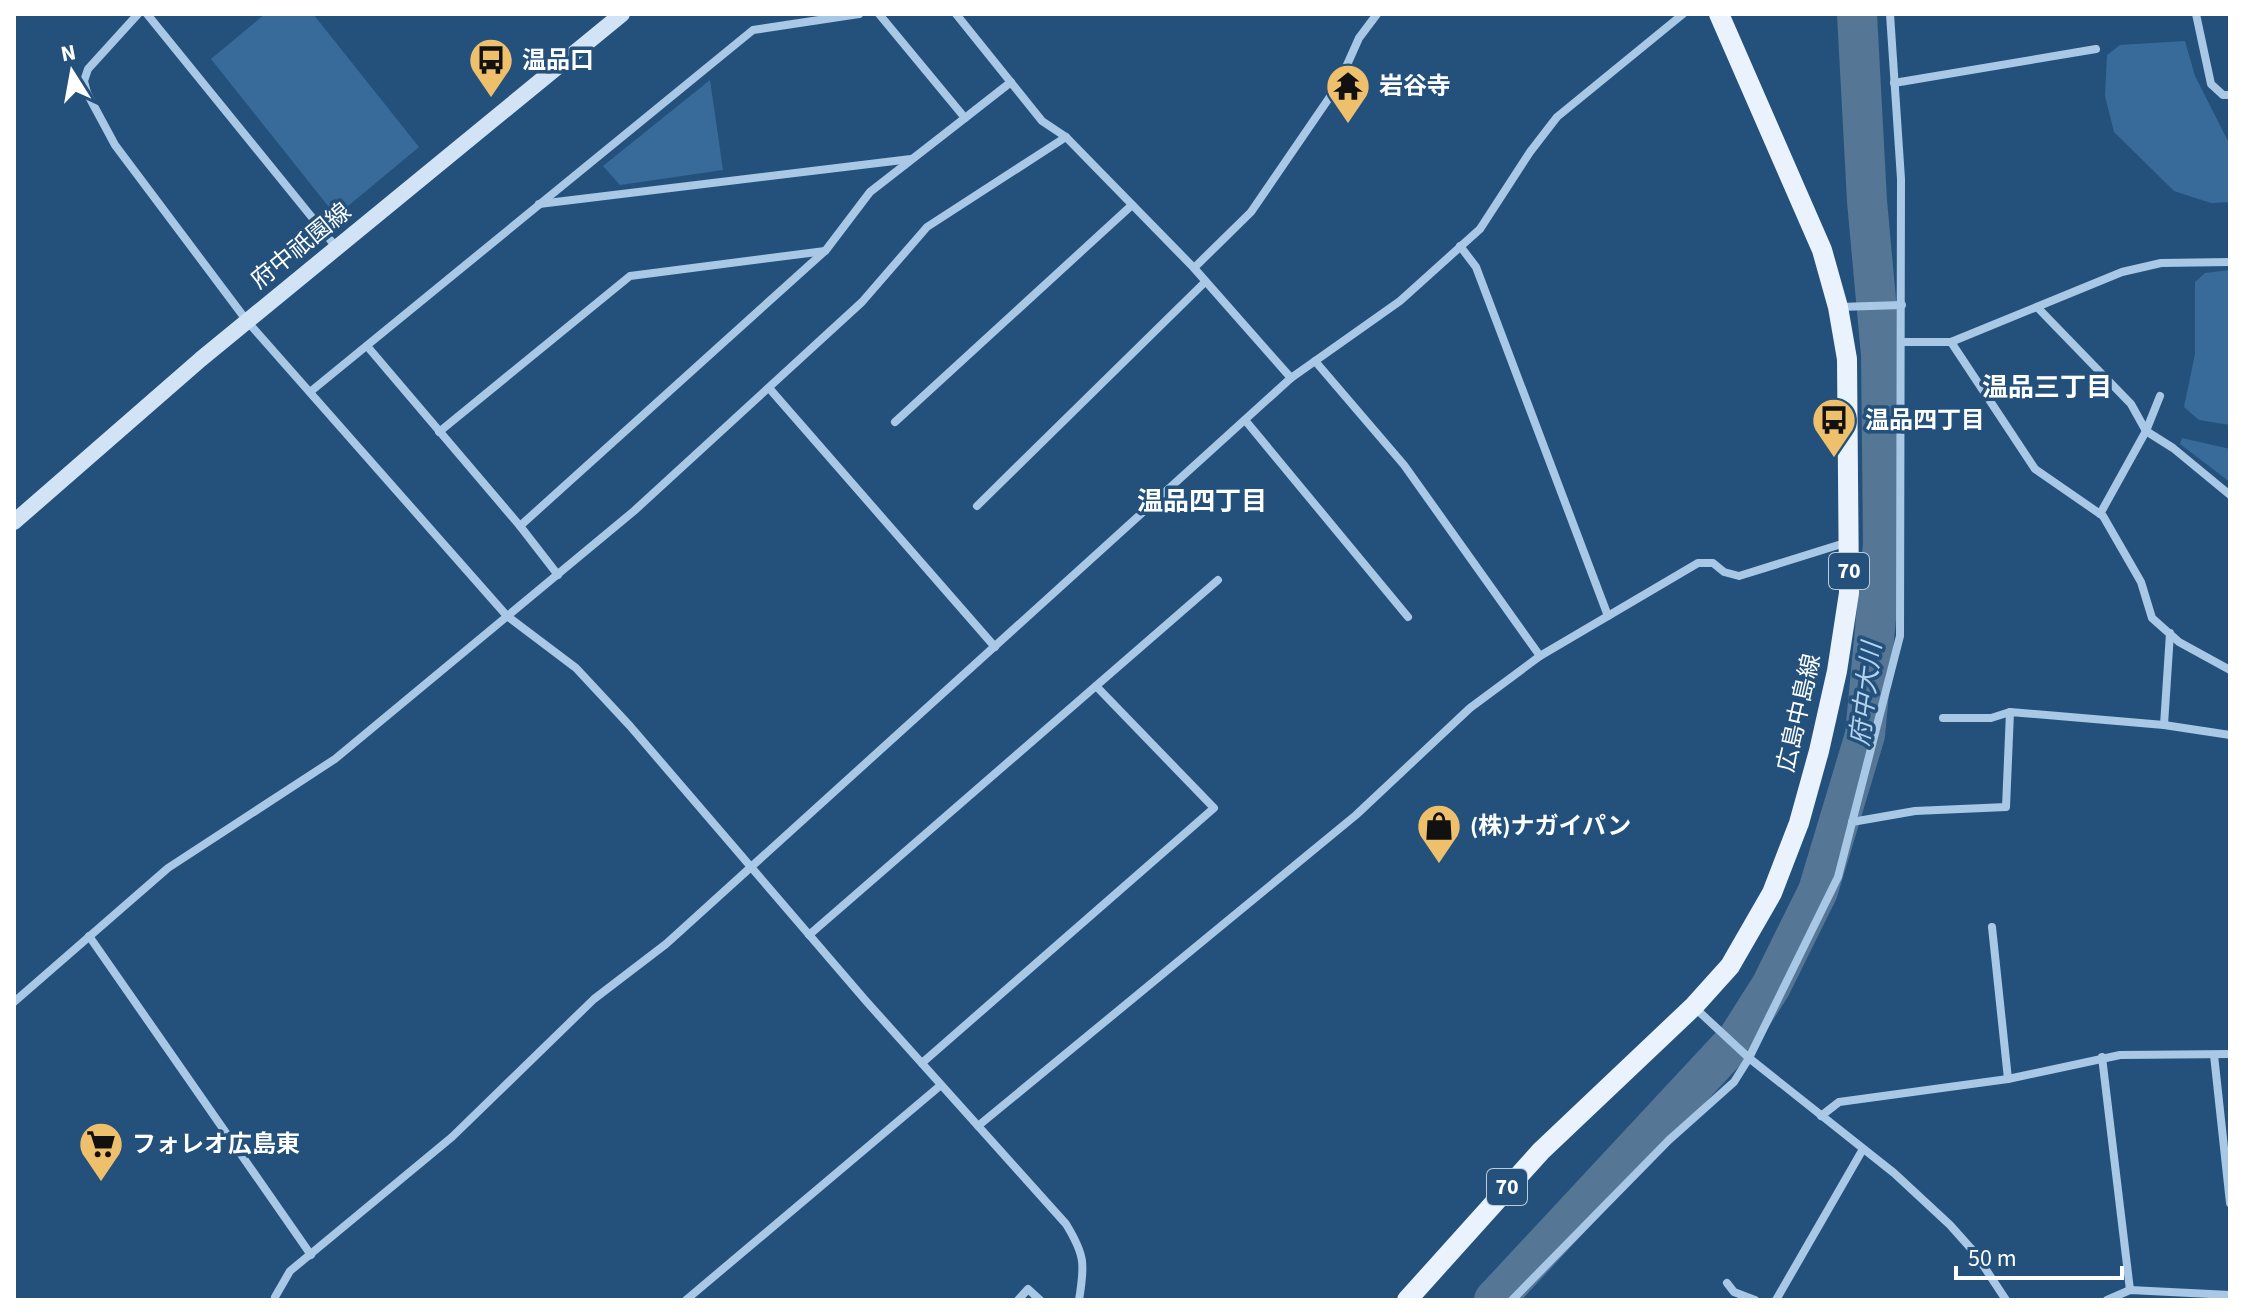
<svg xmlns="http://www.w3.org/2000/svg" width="2244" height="1314" viewBox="0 0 2244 1314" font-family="'Source Sans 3','Noto Sans JP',sans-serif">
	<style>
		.green { fill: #386b9a }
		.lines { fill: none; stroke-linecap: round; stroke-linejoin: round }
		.river { stroke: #557695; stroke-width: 40 }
		.street { stroke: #a8c8e5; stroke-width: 8 }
		.secondary { stroke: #d2e3f5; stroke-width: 16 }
		.primary { stroke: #e9f2fd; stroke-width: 20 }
		.labels { text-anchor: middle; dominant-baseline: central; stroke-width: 7; stroke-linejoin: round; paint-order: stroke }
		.shield { fill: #24517c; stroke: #bdcbd8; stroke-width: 2 }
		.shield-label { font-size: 22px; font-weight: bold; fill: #fff }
		.poi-label { font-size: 24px; font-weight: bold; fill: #fff; stroke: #24517c; text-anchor: start }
		.street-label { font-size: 24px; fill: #fff; stroke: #24517c }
		.neighbourhood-label { font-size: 26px; font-weight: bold; fill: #fff; stroke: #24517c }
		.water-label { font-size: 26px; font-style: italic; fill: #b3d2ed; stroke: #24517c }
	</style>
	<rect width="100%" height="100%" fill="#24517c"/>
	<g class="green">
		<polygon points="265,14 313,14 419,147 336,216 211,59"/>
		<polygon points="2185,41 2195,76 2230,145 2230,202 2211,203 2174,191 2114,132 2105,96 2107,55 2120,45"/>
		<polygon points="710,80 723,170 620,185 603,166"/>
		<polygon points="2230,270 2230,425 2199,420 2184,407 2195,354 2195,282 2205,273"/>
		<polygon points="2182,438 2230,449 2230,482 2180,444"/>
	</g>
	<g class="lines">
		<polyline class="river" points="1494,1300 1738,1038 1771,986 1818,891 1865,735 1883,544 1881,355 1867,201 1857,14"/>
		<g class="street">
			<path d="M 138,14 L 88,69 L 84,81 L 87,93 L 115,145 L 247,321 L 507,616 L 576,668 L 630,726 L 866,1001 L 1066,1224 C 1085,1255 1085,1264 1079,1300"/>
			<polyline points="147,14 336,247"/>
			<polyline points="879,14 965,118 1011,82"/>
			<polyline points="956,14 1042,121 1066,137 1194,268 1291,378"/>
			<polyline points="2196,14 2211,84 2223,95 2230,95"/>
			<polyline points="1894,83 2096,49"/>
			<polyline points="539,204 911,159"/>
			<polyline points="1460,246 1476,267 1608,616"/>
			<polyline points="1194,268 1251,212 1338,85 1359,38 1377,14"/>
			<polyline points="1839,307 1902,305"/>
			<polyline points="2037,307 2131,404 2146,431 2173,448 2230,495"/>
			<polyline points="1902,342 1951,342 2122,272 2161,263 2230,262"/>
			<polyline points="1951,342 2035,469 2103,516 2141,582 2152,618 2179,642 2230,670"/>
			<polyline points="367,346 520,526 558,575"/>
			<polyline points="1315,361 1404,465 1540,656"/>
			<polyline points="769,388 995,647"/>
			<polyline points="310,392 753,30 859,14"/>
			<polyline points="1245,420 1408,617"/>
			<polyline points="895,422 1132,205"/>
			<polyline points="439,432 630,276 825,251"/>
			<polyline points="977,506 1205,282"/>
			<polyline points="2100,514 2146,431 2160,396"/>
			<polyline points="520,526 826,250 870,192 965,118"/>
			<polyline points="1943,718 1991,718 2010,712"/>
			<polyline points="2164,725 2170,633"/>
			<polyline points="1852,822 1915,811 2006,807 2010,712 2164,725 2230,735"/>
			<polyline points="1992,927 2008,1079"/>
			<polyline points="809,935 1218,580"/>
			<polyline points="89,936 311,1255"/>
			<polyline points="14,1002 168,868 335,759 634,511 862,302 927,227 1066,137"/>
			<polyline points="1694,1007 1749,1058 1894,1173 1950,1225 1975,1253 2006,1300"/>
			<polyline points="2214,1055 2230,1203"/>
			<polyline points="2102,1057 2130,1290"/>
			<polyline points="922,1063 1214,808 1096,686"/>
			<polyline points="1821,1116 1839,1102 2008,1079 2120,1055 2230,1054"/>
			<polyline points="978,1126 1356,815 1470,708 1540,656 1698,563 1713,563 1724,572 1739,576 1848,542"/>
			<polyline points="1727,1283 1734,1292 1755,1300"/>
			<polyline points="275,1297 290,1271 452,1137 594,999 666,944 1291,378 1400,301 1480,229 1530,152 1557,117 1683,14"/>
			<polyline points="686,1300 941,1085"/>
			<polyline points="1018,1300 1028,1289 1040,1300"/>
			<polyline points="1512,1300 1669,1140 1734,1082 1749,1058 1838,877 1900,636 1901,179 1890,14"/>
			<polyline points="1776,1300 1863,1149"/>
			<polyline points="2107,1300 2130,1290 2230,1295"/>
		</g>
		<polyline class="secondary" points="14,522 201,359 622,14"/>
		<polyline class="primary" points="1407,1300 1541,1151 1694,1006 1730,966 1772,893 1799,823 1819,751 1837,671 1849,593 1847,359 1838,307 1822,250 1719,14"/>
	</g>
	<defs>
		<g id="bus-pin" transform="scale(2.3)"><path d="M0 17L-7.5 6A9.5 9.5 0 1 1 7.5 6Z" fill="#efc06c" stroke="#24517c"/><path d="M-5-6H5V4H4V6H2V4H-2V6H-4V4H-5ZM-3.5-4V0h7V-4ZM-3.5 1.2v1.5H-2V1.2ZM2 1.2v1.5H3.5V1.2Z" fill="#111"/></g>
		<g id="temple-pin" transform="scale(2.3)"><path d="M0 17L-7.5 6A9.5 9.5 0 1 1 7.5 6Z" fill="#efc06c" stroke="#24517c"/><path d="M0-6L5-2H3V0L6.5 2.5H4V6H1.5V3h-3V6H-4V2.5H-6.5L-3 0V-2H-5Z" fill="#111"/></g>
		<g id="shop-pin" transform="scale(2.3)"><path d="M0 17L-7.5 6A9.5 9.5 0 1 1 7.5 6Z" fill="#efc06c" stroke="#24517c"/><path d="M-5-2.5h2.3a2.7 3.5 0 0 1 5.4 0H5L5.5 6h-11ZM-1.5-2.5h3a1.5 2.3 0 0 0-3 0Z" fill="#111"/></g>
		<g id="supermarket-pin" transform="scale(2.3)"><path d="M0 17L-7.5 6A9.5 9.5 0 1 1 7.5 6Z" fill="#efc06c" stroke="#24517c"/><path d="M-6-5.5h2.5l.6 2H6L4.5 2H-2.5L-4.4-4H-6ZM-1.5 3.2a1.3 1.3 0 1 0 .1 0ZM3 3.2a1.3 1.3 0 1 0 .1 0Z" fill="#111"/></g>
	</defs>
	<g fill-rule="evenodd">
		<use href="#bus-pin" x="491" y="60"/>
		<use href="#temple-pin" x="1348" y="86"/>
		<use href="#bus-pin" x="1834" y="420"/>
		<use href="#shop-pin" x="1439" y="826"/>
		<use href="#supermarket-pin" x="101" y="1144"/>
	</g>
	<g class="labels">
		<g class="shield">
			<rect x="1829" y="553" width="40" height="36" rx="6"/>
			<rect x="1487" y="1169" width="40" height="36" rx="6"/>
		</g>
		<g class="shield-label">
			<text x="1849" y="571">70</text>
			<text x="1507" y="1187">70</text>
		</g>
		<g class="poi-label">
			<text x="522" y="60">温品口</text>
			<text x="1379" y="86">岩谷寺</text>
			<text x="1865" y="420">温品四丁目</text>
			<text x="1470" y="826">(株)ナガイパン</text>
			<text x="132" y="1144">フォレオ広島東</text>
		</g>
		<g class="street-label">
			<text transform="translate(301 246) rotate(-39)">府中祇園線</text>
			<text transform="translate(1799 713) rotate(-77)">広島中島線</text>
		</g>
		<g class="neighbourhood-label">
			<text x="2047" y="387">温品三丁目</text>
			<text x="1202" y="501">温品四丁目</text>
		</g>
		<g class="water-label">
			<text transform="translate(1866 694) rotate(-83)">府中大川</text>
		</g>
	</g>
	<rect width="2244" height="1314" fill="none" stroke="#ffffff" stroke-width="32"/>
	<g transform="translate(72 72) rotate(349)" stroke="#24517c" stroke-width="6" paint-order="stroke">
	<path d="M0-6L14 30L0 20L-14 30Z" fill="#ffffff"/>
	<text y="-12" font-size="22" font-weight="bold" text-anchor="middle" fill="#ffffff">N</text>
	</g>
	<path d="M1956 1266v12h166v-12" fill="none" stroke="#ffffff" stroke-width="4"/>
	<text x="1968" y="1266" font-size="24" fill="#ffffff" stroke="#24517c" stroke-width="6" paint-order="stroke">50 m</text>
</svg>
